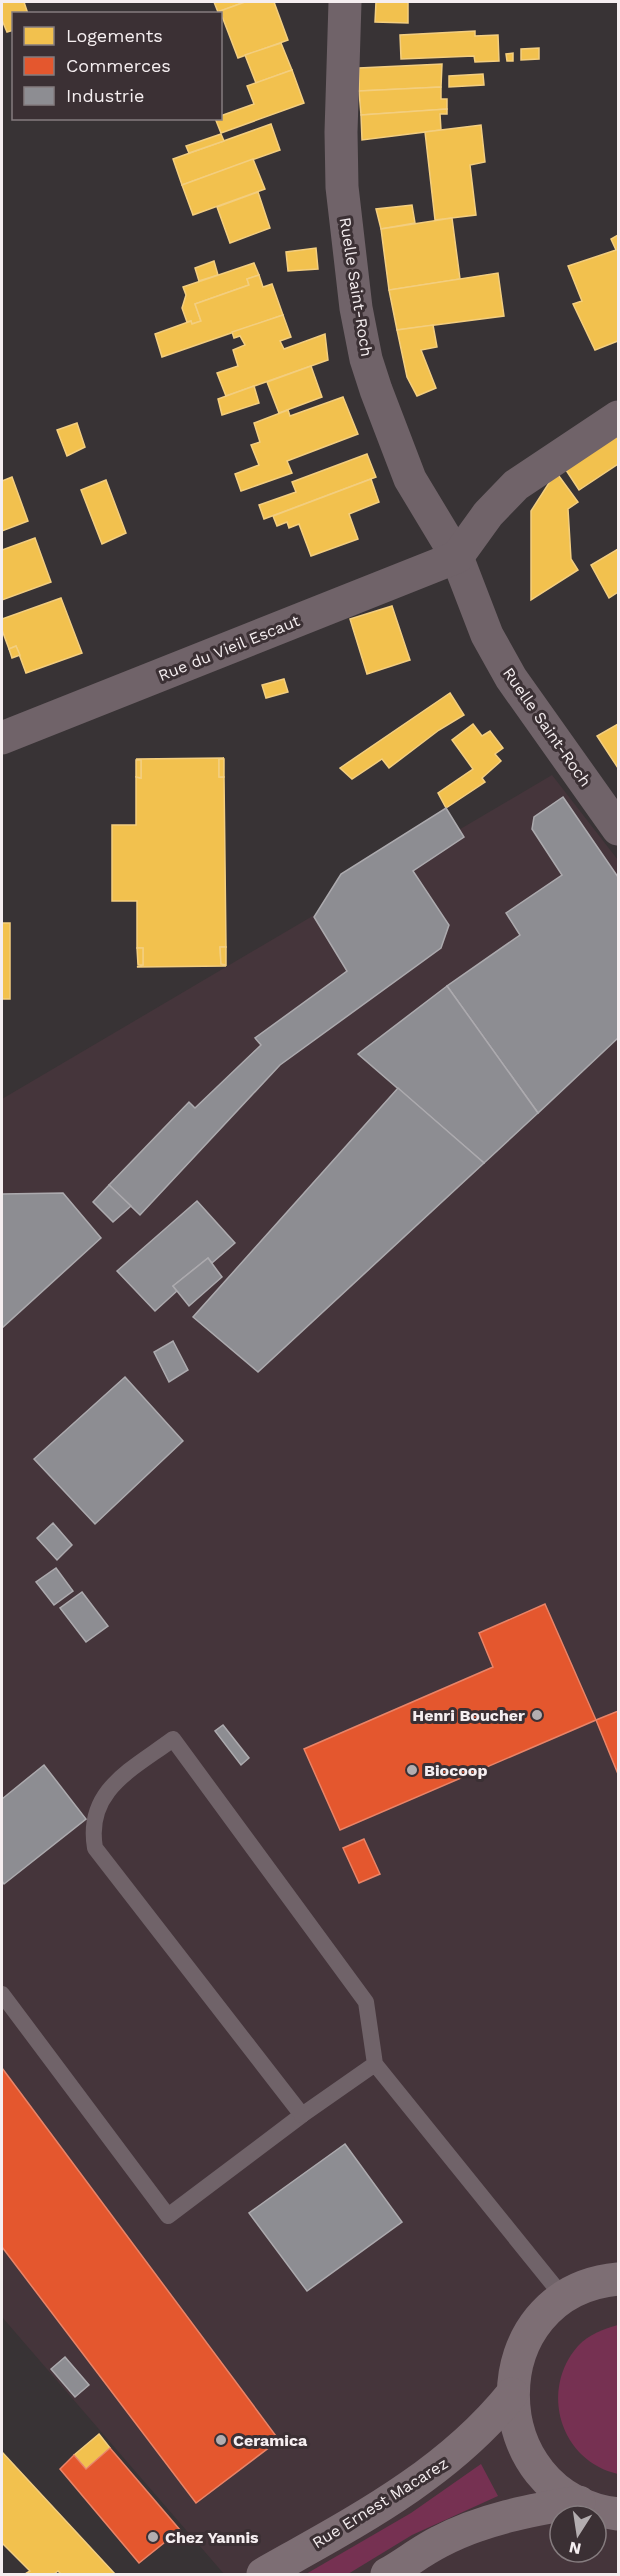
<svg xmlns="http://www.w3.org/2000/svg" width="620" height="2576" viewBox="0 0 620 2576" font-family="'Work Sans',sans-serif">
	<style>
		.built { fill: #45353b; fill-rule: evenodd }
		.green { fill: #763152 }
		.homes { fill: #f2c14e; stroke: #f3ce7f; stroke-width: 1.5 }
		.shops { fill: #e4572e; stroke: #e98468; stroke-width: 1.5 }
		.industry { fill: #8d8d92; stroke: #acaaae; stroke-width: 1.5 }
		.lines { fill: none; stroke-linecap: round; stroke-linejoin: round }
		.service { stroke: #706369; stroke-width: 16 }
		.minor { stroke: #706369; stroke-width: 33 }
		.secondary { stroke: #7d6e74; stroke-width: 33 }
		.poi-dot { fill: #b3adaf; stroke: #3b3034; stroke-width: 2 }
		.labels { text-anchor: middle; dominant-baseline: central; stroke-width: 6; stroke-linejoin: round; paint-order: stroke }
		.street-label { font-size: 16px; fill: #f5eef0; stroke: #3b3034 }
		.poi-label { font-size: 16px; font-weight: bold; fill: #f5eef0; stroke: #3b3034; text-anchor: start }
	</style>
	<rect width="100%" height="100%" fill="#383335"/>
	<path class="built" d="M 552,775 L 618,860 L 618,2574 L 224,2574 L 2,2317 L 2,1099 ZM 560,2516 L 596,2516 L 596,2552 L 560,2552 Z"/>
	<g class="green">
		<path d="M 618,2325 L 618,2474 C 560,2461 539,2390 578,2346 C 589,2334 604,2329 618,2325 Z"/>
		<polygon points="481,2464 498,2496 412,2535 348,2574 306,2574 411,2513"/>
	</g>
	<g class="homes">
		<polygon points="2,2 24,2 28,14 14,14 14,30 7,32 2,20"/>
		<polygon points="214,2 245,2 218,12"/>
		<polygon points="245,2 274,2 288,40 238,58 220,11"/>
		<polygon points="376,2 408,2 408,23 375,22"/>
		<polygon points="475,31 475,36 498,35 499,61 475,62 474,56 401,59 400,35"/>
		<polygon points="281,43 292,70 256,83 245,55"/>
		<polygon points="539,48 539,59 521,60 521,49"/>
		<polygon points="513,53 513,61 507,61 506,54"/>
		<polygon points="442,64 441,87 359,91 359,68"/>
		<polygon points="292,70 304,103 221,133 215,118 220,118 220,116 254,104 247,86"/>
		<polygon points="483,74 484,85 449,87 449,76"/>
		<polygon points="441,87 441,99 447,99 447,109 361,115 359,91"/>
		<polygon points="447,109 447,114 440,114 441,130 362,140 361,115"/>
		<polygon points="271,124 280,150 182,185 173,159"/>
		<polygon points="481,125 485,162 470,165 476,215 435,220 425,132"/>
		<polygon points="221,134 224,141 189,153 186,146"/>
		<polygon points="253,159 265,189 193,215 182,185"/>
		<polygon points="258,192 270,228 230,243 217,207"/>
		<polygon points="412,205 415,223 381,229 376,209"/>
		<polygon points="452,218 460,279 389,290 381,229"/>
		<polygon points="618,235 618,341 595,350 573,304 582,301 568,266 616,250 611,239"/>
		<polygon points="316,248 318,269 288,271 286,252"/>
		<polygon points="214,261 218,275 199,281 195,268"/>
		<polygon points="254,263 259,275 247,279 249,285 195,304 201,321 192,324 191,321 187,322 182,308 186,295 183,287"/>
		<polygon points="498,273 504,316 397,330 389,290"/>
		<polygon points="259,275 263,287 272,284 283,315 162,357 155,334 191,321 192,324 201,321 195,304 249,285 247,279"/>
		<polygon points="283,315 291,337 280,341 284,349 325,334 328,360 226,396 217,373 238,366 233,350 245,345 240,336 234,338 232,332"/>
		<polygon points="433,325 437,347 421,350 436,388 417,396 407,377 397,330"/>
		<polygon points="311,366 322,397 279,413 267,382"/>
		<polygon points="254,386 259,403 222,415 218,399"/>
		<polygon points="343,397 358,434 287,461 292,473 241,491 235,474 259,465 251,445 260,442 254,423 288,410 290,416"/>
		<polygon points="77,423 85,447 67,456 57,430"/>
		<polygon points="618,436 618,464 579,490 564,467"/>
		<polygon points="367,454 376,477 264,519 259,505 296,492 292,482"/>
		<polygon points="556,472 578,502 568,509 571,559 578,570 531,600 531,511"/>
		<polygon points="12,477 28,521 2,531 2,481"/>
		<polygon points="371,479 379,502 349,514 358,539 311,556 299,524 289,528 287,522 277,526 273,516"/>
		<polygon points="106,480 126,533 102,544 81,490"/>
		<polygon points="35,538 51,582 2,600 2,550"/>
		<polygon points="618,549 618,592 609,598 591,565"/>
		<polygon points="61,598 82,653 26,673 16,646 9,649 2,630 2,619"/>
		<polygon points="392,606 410,660 367,674 350,619"/>
		<polygon points="16,646 20,655 12,658 9,649"/>
		<polygon points="284,679 288,692 266,698 262,685"/>
		<polygon points="450,693 464,715 439,730 389,768 382,759 352,779 340,768"/>
		<polygon points="473,724 482,736 490,731 503,748 495,754 501,761 482,778 485,782 446,808 438,793 473,769 452,740"/>
		<polygon points="618,724 618,768 597,736"/>
		<polygon points="224,758 219,759 219,777 224,777 226,947 220,947 221,964 226,966 137,967 143,965 143,948 137,948 137,901 112,901 112,825 136,825 136,777 141,778 141,760 136,759"/>
		<rect x="219" y="759" width="5" height="18"/>
		<polygon points="136,760 141,760 141,778 136,777"/>
		<rect x="2" y="923" width="8" height="76"/>
		<polygon points="220,947 226,947 226,965 221,964"/>
		<polygon points="137,948 143,948 143,965 138,965"/>
		<polygon points="99,2434 110,2448 86,2469 74,2455"/>
		<polygon points="2,2452 115,2574 61,2574 58,2571 54,2574 25,2574 30,2571 2,2543"/>
	</g>
	<g class="shops">
		<polygon points="545,1604 596,1720 340,1830 304,1749 493,1667 479,1633"/>
		<polygon points="618,1711 618,1774 596,1720"/>
		<polygon points="364,1839 380,1874 359,1883 343,1848"/>
		<polygon points="2,2068 279,2440 196,2503 2,2247"/>
		<polygon points="110,2448 180,2530 139,2563 60,2469 74,2455 86,2469"/>
	</g>
	<g class="industry">
		<polygon points="563,797 618,877 618,1038 538,1113 447,986 520,935 506,913 562,875 532,829 534,817"/>
		<polygon points="446,808 464,837 413,871 449,925 441,948 280,1065 140,1215 109,1185 189,1102 195,1108 261,1045 255,1038 347,971 314,917 341,874"/>
		<polygon points="447,986 538,1113 484,1163 358,1054"/>
		<polygon points="398,1088 484,1163 258,1372 193,1317"/>
		<polygon points="109,1185 131,1206 113,1222 93,1202"/>
		<polygon points="63,1193 101,1238 2,1328 2,1194"/>
		<polygon points="197,1201 235,1243 212,1263 208,1258 173,1286 177,1291 155,1311 117,1271"/>
		<polygon points="208,1258 222,1277 189,1306 173,1286"/>
		<polygon points="173,1341 188,1370 169,1382 154,1352"/>
		<polygon points="125,1377 183,1441 95,1524 34,1459"/>
		<polygon points="53,1523 72,1545 57,1560 37,1538"/>
		<polygon points="56,1568 73,1591 54,1605 36,1582"/>
		<polygon points="82,1592 108,1626 86,1642 60,1608"/>
		<polygon points="223,1725 249,1758 241,1765 215,1731"/>
		<polygon points="44,1765 86,1819 4,1884 2,1881 2,1799"/>
		<polygon points="345,2144 402,2222 307,2291 249,2213"/>
		<polygon points="65,2357 89,2385 75,2397 51,2369"/>
	</g>
	<g class="lines">
		<g class="service">
			<polyline points="2,1994 168,2216 302,2115"/>
			<path d="M 375,2064 L 302,2115 L 95,1848 C 85,1790 133,1769 173,1739 L 366,2002 L 375,2064 L 564,2298"/>
		</g>
		<g class="minor">
			<polyline points="345,2 341,132 342,187 356,308 366,359 376,390 410,479 457,557 487,635 511,678 618,829"/>
			<polyline points="2,738 457,557 488,514 516,485 618,417"/>
		</g>
		<g class="secondary">
			<path d="M 618,2279 C 478,2292 479,2497 618,2514"/>
			<path d="M 263,2574 C 353,2523 446,2476 512,2394"/>
			<path d="M 387,2574 C 405,2564 421,2551 439,2542 C 482,2519 531,2510 579,2502"/>
		</g>
	</g>
	<g class="poi-dot">
		<circle cx="537" cy="1715" r="6"/>
		<circle cx="412" cy="1770" r="6"/>
		<circle cx="221" cy="2440" r="6"/>
		<circle cx="153" cy="2537" r="6"/>
	</g>
	<g class="labels">
		<g class="street-label">
			<text transform="translate(356 287) rotate(81)">Ruelle Saint-Roch</text>
			<text transform="translate(229 648) rotate(-22)">Rue du Vieil Escaut</text>
			<text transform="translate(547 727) rotate(55)">Ruelle Saint-Roch</text>
			<text transform="translate(380 2503) rotate(-32)">Rue Ernest Macarez</text>
		</g>
		<g class="poi-label">
			<text x="525" y="1715" text-anchor="end">Henri Boucher</text>
			<text x="424" y="1770">Biocoop</text>
			<text x="233" y="2440">Ceramica</text>
			<text x="165" y="2537">Chez Yannis</text>
		</g>
	</g>
	<rect width="620" height="2576" fill="none" stroke="#f5eef0" stroke-width="6"/>
	<rect x="12" y="12" width="210" height="108" fill="#3b3034" stroke="#857c7f" stroke-width="1.5"/>
	<rect x="24" y="27" width="30" height="18" fill="#f2c14e" stroke="#857c7f" stroke-width="1.5"/>
	<text x="66" y="42" font-size="18" fill="#f5eef0">Logements</text>
	<rect x="24" y="57" width="30" height="18" fill="#e4572e" stroke="#857c7f" stroke-width="1.5"/>
	<text x="66" y="72" font-size="18" fill="#f5eef0">Commerces</text>
	<rect x="24" y="87" width="30" height="18" fill="#8d8d92" stroke="#857c7f" stroke-width="1.5"/>
	<text x="66" y="102" font-size="18" fill="#f5eef0">Industrie</text>
	<g transform="translate(578 2534) rotate(192)"><circle r="28" fill="#3b3034" stroke="#857c7f" stroke-width="1.5"/>
	<path d="M0-4.5L10 22L0 15L-10 22Z" fill="#b3adaf"/>
	<text y="-9" font-size="16" font-weight="bold" text-anchor="middle" fill="#f5eef0">N</text>
	</g>
</svg>
